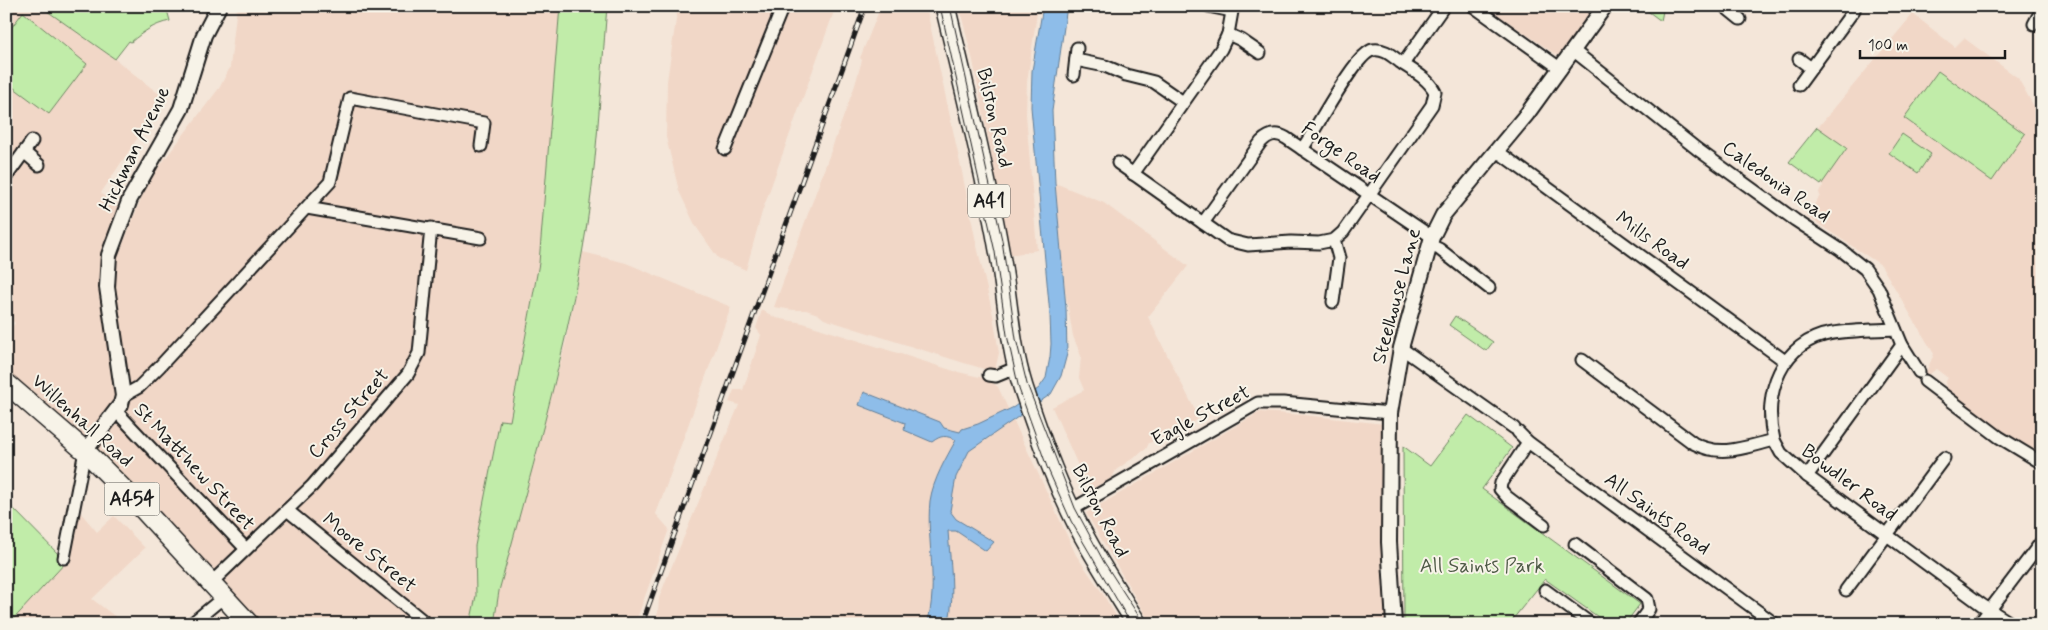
<svg xmlns="http://www.w3.org/2000/svg" width="2048" height="630" viewBox="0 0 2048 630" font-family="Mynerve,sans-serif">
	<style>
		.built { fill: #f1d7c7 }
		.green { fill: #c1eca9; stroke: #6e8462 }
		.water { fill: #8ebde9; stroke: #607d97 }
		.lines { fill: none; stroke-linecap: round; stroke-linejoin: round }
		.minor-casing { stroke: #1c1c1c; stroke-width: 15 }
		.tertiary-casing { stroke: #1c1c1c; stroke-width: 18 }
		.trunk-casing { stroke: #1c1c1c; stroke-width: 22 }
		.minor { stroke: #f7f3e8; stroke-width: 11 }
		.tertiary { stroke: #f7f3e8; stroke-width: 14 }
		.trunk { stroke: #f7f3e8; stroke-width: 19 }
		.tram { stroke: #1c1c1c; stroke-width: 1 }
		.rail-casing { stroke: #1c1c1c; stroke-width: 5 }
		.rail { stroke: #f7f3e8; stroke-width: 3; stroke-dasharray: 9; stroke-linecap: butt }
		.labels { text-anchor: middle; dominant-baseline: central; stroke-width: 4; stroke-linejoin: round; paint-order: stroke }
		.shield { fill: #f7f3e8; stroke: #5e5c59; stroke-width: 1 }
		.shield-label { font-size: 19px; font-weight: bold; fill: #1c1c1c }
		.street-label { font-size: 20px; fill: #1c1c1c; stroke: #f7f3e8 }
		.park-label { font-size: 20px; fill: #4e5a46; stroke: #f7f3e8 }
	</style>
	<rect width="100%" height="100%" fill="#f4e6d9"/>
	<filter id="ink" filterUnits="userSpaceOnUse"><feTurbulence type="fractalNoise" baseFrequency=".02" numOctaves="2"/><feDisplacementMap in="SourceGraphic" scale="10" xChannelSelector="R" yChannelSelector="G"/><feConvolveMatrix kernelMatrix="1 2 1 2 8 2 1 2 1" color-interpolation-filters="sRGB"/></filter>
	<g filter="url(#ink)">
		<g class="built">
			<polygon points="6,6 40,6 115,59 164,98 101,193 118,208 106,244 121,249 148,181 220,87 230,67 237,6 560,6 539,263 510,421 500,420 475,546 476,596 470,624 263,624 94,449 6,370 6,336 15,323 6,316"/>
			<polygon points="678,6 836,6 779,164 762,212 746,270 718,258 695,225 679,191 666,137 667,81"/>
			<polygon points="881,6 926,6 962,172 976,242 993,315 999,353 995,370 991,371 964,363 824,319 818,314 806,310 794,310 774,307 855,85 862,60 860,58"/>
			<polygon points="959,6 1038,6 1027,82 1026,114 1037,250 1011,255 973,61"/>
			<polygon points="1485,6 1596,6 1558,56"/>
			<polygon points="1913,14 1955,47 1964,38 2018,78 2042,121 2042,456 2001,431 1948,392 1945,383 1948,378 1936,369 1930,374 1925,374 1934,354 1881,265 1806,216 1820,196 1819,192 1823,186 1789,162"/>
			<polygon points="1055,183 1104,203 1188,266 1148,317 1199,418 1190,425 1149,443 1146,449 1116,470 1112,478 1089,490 1052,407 1084,390 1079,378 1081,356 1073,336 1065,290"/>
			<polygon points="583,252 626,263 731,307 656,514 669,529 638,616 630,619 629,624 494,624 499,591 565,345"/>
			<polygon points="762,310 776,318 803,323 954,371 988,379 998,387 1076,555 1101,591 1121,624 654,624 658,612 659,598 666,580 739,405 729,402 734,390 743,390 761,335 756,328"/>
			<polygon points="1260,412 1304,415 1384,424 1385,624 1151,624 1086,513"/>
			<polygon points="80,512 97,532 114,516 145,548 92,599 125,624 9,624 66,562"/>
		</g>
		<g class="green">
			<path d="M 40,6 L 166,6 L 170,21 C 154,24 143,32 131,42 L 129,41 L 115,59 Z"/>
			<path d="M 560,6 L 607,6 C 600,89 597,173 582,254 C 562,368 529,479 499,591 L 494,624 L 470,624 L 476,596 L 475,546 L 500,420 L 510,421 L 539,263 Z"/>
			<polygon points="1641,6 1664,6 1661,21"/>
			<polygon points="23,12 87,64 49,114 6,82 6,35"/>
			<polygon points="1938,71 2025,134 1992,181 1904,118"/>
			<polygon points="1817,127 1847,148 1821,185 1789,162"/>
			<polygon points="1902,134 1931,154 1918,173 1889,153"/>
			<polygon points="1455,316 1493,342 1486,351 1449,325"/>
			<polygon points="1468,415 1512,448 1482,489 1640,604 1625,624 1608,624 1545,579 1509,624 1404,624 1403,446 1430,466"/>
			<polygon points="6,501 66,562 9,624 6,624"/>
		</g>
		<path class="water" d="M 1043,6 L 1067,6 L 1052,111 L 1055,183 L 1066,308 L 1067,354 L 1061,376 L 1051,394 L 969,451 L 956,477 L 950,511 L 956,519 L 994,542 L 986,551 L 956,531 L 948,531 C 950,561 955,592 949,622 L 951,624 L 927,624 C 939,584 926,541 930,501 C 933,480 946,458 956,440 C 946,435 941,435 932,442 L 904,430 L 905,423 L 859,405 L 864,392 L 940,422 L 944,428 L 960,432 L 962,429 L 978,424 L 1014,407 L 1039,388 L 1046,378 L 1050,357 L 1051,344 L 1050,315 L 1031,107 L 1032,71 Z"/>
		<g class="lines">
			<g class="minor-casing">
				<g id="minor">
					<polyline points="1208,6 1232,11"/>
					<polyline points="1473,6 1561,69"/>
					<polyline points="1724,6 1740,19"/>
					<polyline points="2034,24 2042,9"/>
					<polyline points="1228,34 1241,40 1260,53"/>
					<polyline points="1574,51 1697,149 1795,220 1841,250 1865,269 1879,289 1902,345 1919,372"/>
					<polyline points="1799,59 1811,68"/>
					<polyline points="1076,60 1105,66 1126,75 1154,82 1183,102"/>
					<polyline points="1403,64 1444,6"/>
					<polyline points="1074,75 1077,48"/>
					<polyline points="1799,85 1854,10 1851,6"/>
					<polyline points="725,149 783,6"/>
					<polyline points="1497,151 1785,361"/>
					<polyline points="24,152 39,165"/>
					<path d="M 1118,163 L 1227,240 L 1248,245 L 1291,242 L 1319,243 L 1334,240 L 1343,232 L 1432,105 L 1435,92 C 1428,78 1413,71 1400,62 C 1392,56 1384,48 1373,50 C 1355,53 1315,132 1302,149"/>
					<polyline points="1133,174 1221,49 1228,34 1233,6"/>
					<polyline points="6,177 32,141"/>
					<polyline points="307,208 481,238"/>
					<path d="M 1203,223 L 1261,142 C 1269,134 1276,132 1286,138 L 1432,237"/>
					<polyline points="1430,245 1439,249 1489,288"/>
					<polyline points="1333,302 1339,258 1334,240"/>
					<polyline points="1401,348 1514,428"/>
					<path d="M 1582,360 L 1693,443 C 1721,458 1745,447 1774,440 L 1781,453 L 1807,476 L 1982,605 L 2012,624"/>
					<polyline points="989,375 996,376 1018,367"/>
					<polyline points="1925,381 1999,437 2042,463"/>
					<polyline points="123,396 139,387 160,366 330,182 350,98 484,123 481,146"/>
					<polyline points="115,410 246,549"/>
					<polyline points="1518,432 1528,442 1775,624"/>
					<path d="M 1774,440 C 1762,394 1781,341 1833,333 C 1853,330 1875,330 1895,329"/>
					<polyline points="1528,442 1501,483 1500,489 1507,497 1544,525"/>
					<polyline points="1807,476 1902,345"/>
					<polyline points="287,510 427,624"/>
					<polyline points="1071,510 1258,403 1283,403 1390,413"/>
					<polyline points="1575,544 1647,599 1649,609 1638,624"/>
					<polyline points="64,558 85,451"/>
					<polyline points="212,582 312,486 408,374 419,353 431,228"/>
					<polyline points="1545,590 1591,624"/>
					<polyline points="1846,590 1944,458"/>
					<polyline points="191,624 225,596"/>
					<polyline points="1979,624 2042,541"/>
				</g>
			</g>
			<g class="tertiary-casing">
				<g id="tertiary">
					<polyline points="85,451 121,404 123,396 107,287 109,255 130,199 181,109 204,35 219,6"/>
					<polyline points="1394,624 1389,542 1390,413 1401,348 1432,237 1443,215 1527,114 1605,6"/>
				</g>
			</g>
			<g class="trunk-casing">
				<g id="trunk">
					<path d="M 945,6 C 965,90 986,175 1001,261 C 1008,303 1010,346 1023,387 C 1041,441 1061,497 1090,547 C 1105,573 1121,598 1137,624"/>
					<polyline points="6,383 85,451 142,508 249,624"/>
				</g>
			</g>
			<use href="#minor" class="minor"/>
			<use href="#tertiary" class="tertiary"/>
			<use href="#trunk" class="trunk"/>
			<g class="tram">
				<polyline points="940,6 995,252 1007,335 1019,389 1047,467 1071,521 1131,624"/>
				<polyline points="950,6 1002,240 1016,339 1027,384 1075,508 1104,562 1144,624"/>
			</g>
			<g class="rail-casing">
				<polyline id="rail" points="642,624 865,6"/>
			</g>
			<use href="#rail" class="rail"/>
		</g>
	</g>
	<g class="labels">
		<g class="shield">
			<rect x="968" y="184.5" width="42" height="33" rx="4"/>
			<rect x="104.5" y="482.5" width="55" height="33" rx="4"/>
		</g>
		<g class="shield-label">
			<text x="989" y="201">A41</text>
			<text x="132" y="499">A454</text>
		</g>
		<g class="street-label">
			<text transform="translate(994 118) rotate(77)">Bilston Road</text>
			<text transform="translate(135 149) rotate(-64)">Hickman Avenue</text>
			<text transform="translate(1341 153) rotate(35)">Forge Road</text>
			<text transform="translate(1776 182) rotate(35)">Caledonia Road</text>
			<text transform="translate(1652 241) rotate(36)">Mills Road</text>
			<text transform="translate(1397 296) rotate(-75)">Steelhouse Lane</text>
			<text transform="translate(349 414) rotate(-49)">Cross Street</text>
			<text transform="translate(1201 416) rotate(-28)">Eagle Street</text>
			<text transform="translate(82 421) rotate(42)">Willenhall Road</text>
			<text transform="translate(194 467) rotate(47)">St Matthew Street</text>
			<text transform="translate(1849 483) rotate(37)">Bowdler Road</text>
			<text transform="translate(1100 511) rotate(63)">Bilston Road</text>
			<text transform="translate(1657 514) rotate(36)">All Saints Road</text>
			<text transform="translate(369 553) rotate(39)">Moore Street</text>
		</g>
		<g class="park-label">
			<text x="1482" y="566">All Saints Park</text>
		</g>
	</g>
	<rect width="2048" height="630" fill="none" stroke="#f7f3e8" stroke-width="25"/>
	<rect x="12" y="12" width="2023" height="605" fill="none" stroke="#1c1c1c" stroke-width="2" filter="url(#ink)"/>
	<path d="M1860 50v8h145v-8" fill="none" stroke="#1c1c1c" stroke-width="2.5"/>
	<text x="1868" y="50" font-size="15" fill="#1c1c1c" stroke="#f7f3e8" stroke-width="4" paint-order="stroke">100 m</text>
</svg>
